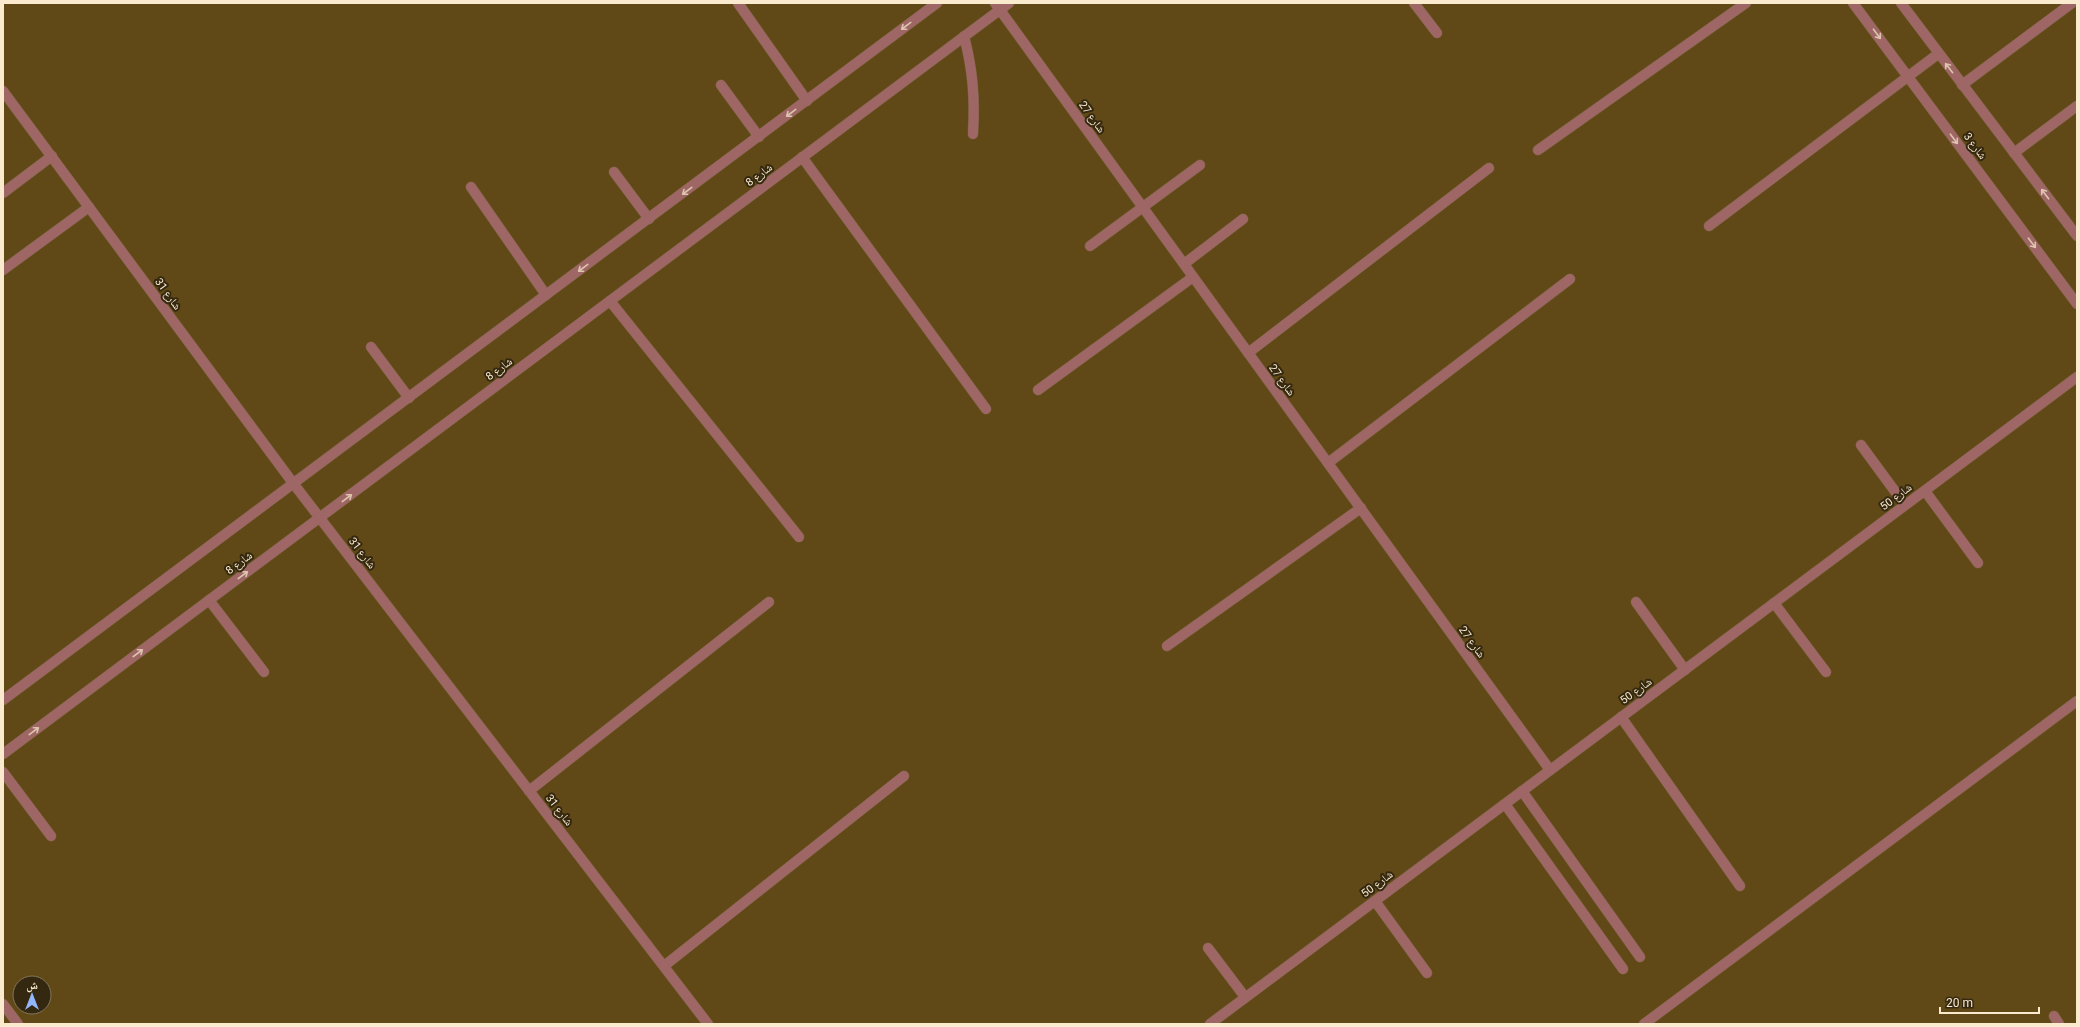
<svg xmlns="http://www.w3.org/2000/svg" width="2080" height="1027" viewBox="0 0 2080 1027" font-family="Roboto,'Noto Naskh Arabic',sans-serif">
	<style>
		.built { fill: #604916; fill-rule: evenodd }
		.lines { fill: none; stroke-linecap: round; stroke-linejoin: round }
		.minor-casing { stroke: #725e35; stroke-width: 11 }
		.minor { stroke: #9e6765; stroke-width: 10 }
		.oneway { stroke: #dec3ae }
		.labels { text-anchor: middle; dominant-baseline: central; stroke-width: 4; stroke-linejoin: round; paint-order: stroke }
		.street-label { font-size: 11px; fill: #faeace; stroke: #342810 }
	</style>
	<rect width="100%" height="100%" fill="#543f14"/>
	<path class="built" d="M 3,3 L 2077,3 L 2077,1024 L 3,1024 ZM 20,983 L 44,983 L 44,1007 L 20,1007 Z"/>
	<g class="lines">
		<g class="minor-casing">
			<g id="minor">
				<polyline points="738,3 807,101"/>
				<polyline points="995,3 1550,770"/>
				<polyline points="1414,3 1437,33"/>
				<polyline points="1853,3 2077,304"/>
				<polyline points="1901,3 2077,236"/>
				<path d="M 964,36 C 973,71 975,98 973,134"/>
				<polyline points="721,85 759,137"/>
				<polyline points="1962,85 2072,3"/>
				<polyline points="3,91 293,483 708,1024"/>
				<polyline points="1538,150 1746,3"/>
				<polyline points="2014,153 2077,106"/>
				<polyline points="802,157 986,409"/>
				<polyline points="614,172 649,219"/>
				<polyline points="471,187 546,295"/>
				<polyline points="3,193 52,156"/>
				<polyline points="1709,226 1938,54"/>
				<polyline points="1090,246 1200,165"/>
				<polyline points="1184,264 1243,219"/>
				<polyline points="3,270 89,207"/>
				<polyline points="610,301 799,537"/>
				<polyline points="371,347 409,398"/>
				<polyline points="1248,353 1489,168"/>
				<polyline points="1038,390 1193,277"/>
				<polyline points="1861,445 1905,505"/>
				<polyline points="1328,463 1570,279"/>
				<polyline points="1925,491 1978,563"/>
				<polyline points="209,600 264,672"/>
				<polyline points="1636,602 1685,670"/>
				<polyline points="1774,603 1826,672"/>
				<polyline points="1167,646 1361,508"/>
				<polyline points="3,700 937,3"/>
				<polyline points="1621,717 1740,886"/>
				<polyline points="3,754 1009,3"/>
				<polyline points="3,772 51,836"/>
				<polyline points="529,791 769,602"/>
				<polyline points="1522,791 1640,957"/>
				<polyline points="1505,804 1623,969"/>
				<polyline points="1375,901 1427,973"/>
				<polyline points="1208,948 1245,997"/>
				<polyline points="664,966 904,776"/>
				<polyline points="3,1004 18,1024"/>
				<polyline points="2054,1016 2059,1024"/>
				<polyline points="1210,1024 2077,377"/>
				<polyline points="1644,1024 2077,701"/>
			</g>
		</g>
		<use href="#minor" class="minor"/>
	</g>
	<defs><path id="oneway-shaft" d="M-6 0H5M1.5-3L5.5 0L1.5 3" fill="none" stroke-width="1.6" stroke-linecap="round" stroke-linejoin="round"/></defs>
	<g class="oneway">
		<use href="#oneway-shaft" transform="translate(906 26) rotate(143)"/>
		<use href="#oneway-shaft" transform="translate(1877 34) rotate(53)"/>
		<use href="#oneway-shaft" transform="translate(1949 68) rotate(-128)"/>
		<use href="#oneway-shaft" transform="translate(791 113) rotate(143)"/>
		<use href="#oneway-shaft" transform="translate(1954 139) rotate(53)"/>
		<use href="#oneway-shaft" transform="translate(687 191) rotate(143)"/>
		<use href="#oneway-shaft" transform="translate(2045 194) rotate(-127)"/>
		<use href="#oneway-shaft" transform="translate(2032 243) rotate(53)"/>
		<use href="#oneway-shaft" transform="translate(583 268) rotate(143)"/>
		<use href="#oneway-shaft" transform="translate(347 498) rotate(-37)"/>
		<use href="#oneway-shaft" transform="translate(243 575) rotate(-37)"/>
		<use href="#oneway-shaft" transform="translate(138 653) rotate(-37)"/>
		<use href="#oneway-shaft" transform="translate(34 731) rotate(-37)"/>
	</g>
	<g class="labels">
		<g class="street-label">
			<text transform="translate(1092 117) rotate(54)">شارع 27</text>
			<text transform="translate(1975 146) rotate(53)">شارع 3</text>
			<text transform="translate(759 175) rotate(-37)">شارع 8</text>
			<text transform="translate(168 294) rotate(54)">شارع 31</text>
			<text transform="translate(499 369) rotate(-37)">شارع 8</text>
			<text transform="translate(1282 380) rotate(54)">شارع 27</text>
			<text transform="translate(1896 497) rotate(-37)">شارع 50</text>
			<text transform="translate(362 553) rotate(52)">شارع 31</text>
			<text transform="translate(239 563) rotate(-37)">شارع 8</text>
			<text transform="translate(1472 642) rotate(54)">شارع 27</text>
			<text transform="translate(1636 691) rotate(-36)">شارع 50</text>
			<text transform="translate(559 810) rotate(52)">شارع 31</text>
			<text transform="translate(1377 884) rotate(-37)">شارع 50</text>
		</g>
	</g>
	<rect width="2080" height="1027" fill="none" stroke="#faeace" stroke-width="8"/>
	<g transform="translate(32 995)"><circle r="19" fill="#342810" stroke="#83765c"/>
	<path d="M0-3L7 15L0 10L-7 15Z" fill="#92b7fd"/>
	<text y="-6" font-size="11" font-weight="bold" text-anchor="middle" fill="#faeace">ش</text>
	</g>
	<path d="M1940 1007v6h99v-6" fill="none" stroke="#faeace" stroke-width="2"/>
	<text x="1946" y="1007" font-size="12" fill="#faeace" stroke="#342810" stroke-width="3" paint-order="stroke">20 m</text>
</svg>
